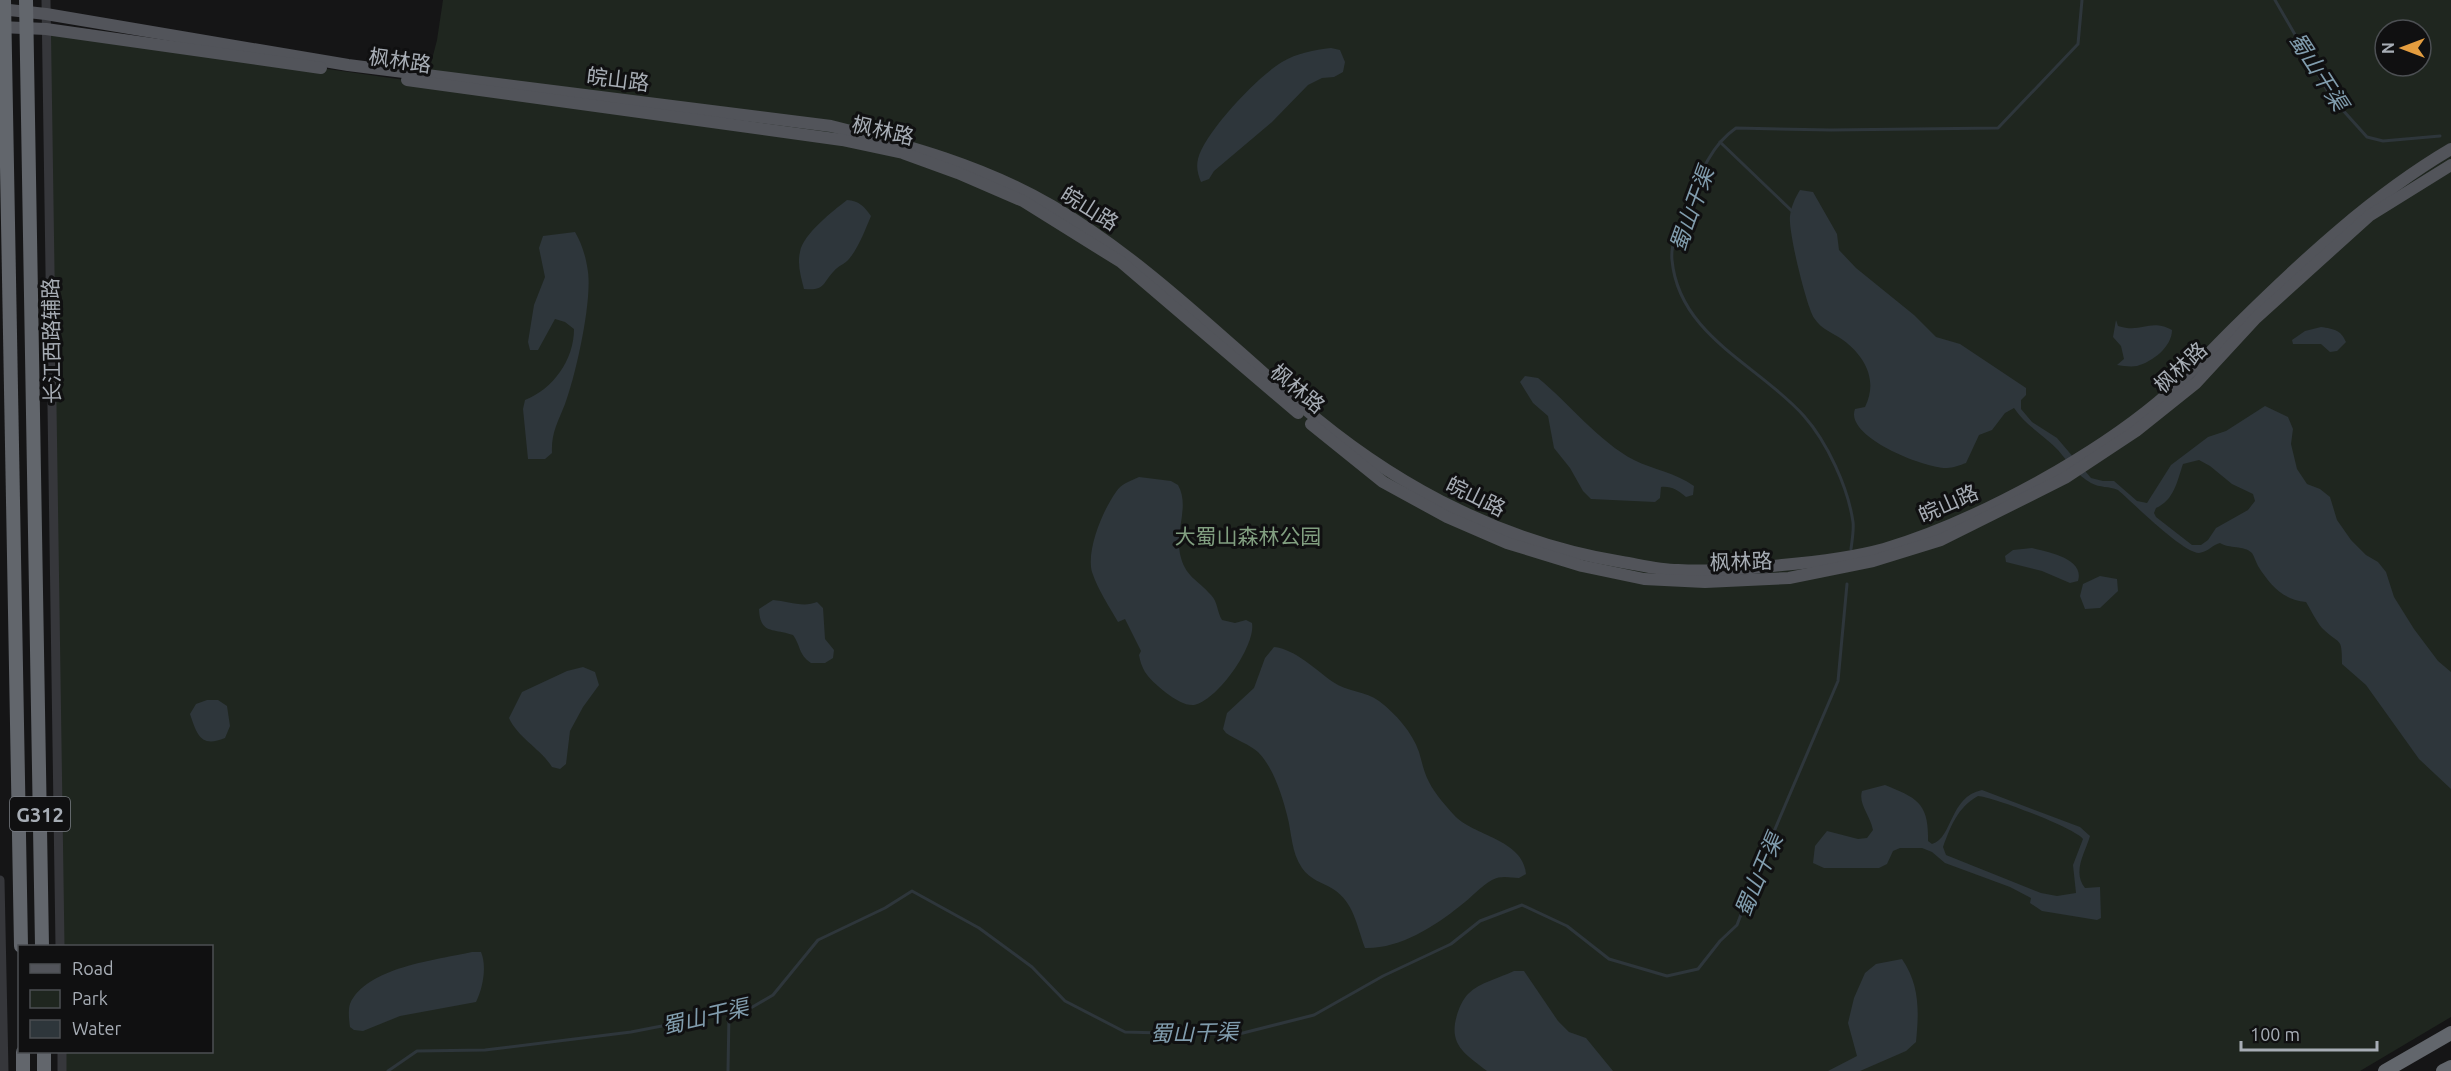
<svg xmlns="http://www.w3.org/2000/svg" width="2451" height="1071" viewBox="0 0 2451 1071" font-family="Ubuntu,'Noto Sans SC',sans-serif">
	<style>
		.green { fill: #1f261f; fill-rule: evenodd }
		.water { fill: #2e363b; fill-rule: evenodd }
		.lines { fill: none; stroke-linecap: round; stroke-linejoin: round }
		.stream { stroke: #2e363b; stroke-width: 3 }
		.minor { stroke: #36373b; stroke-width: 9 }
		.major { stroke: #52545a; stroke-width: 12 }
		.highway { stroke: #62666c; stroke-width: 14 }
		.labels { text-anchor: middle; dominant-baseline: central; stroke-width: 6; stroke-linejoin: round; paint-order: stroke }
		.shield { fill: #101011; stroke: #7a7e84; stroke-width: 1.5 }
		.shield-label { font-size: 20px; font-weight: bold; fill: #a7adb5 }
		.street-label { font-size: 21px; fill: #a7adb5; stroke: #101011 }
		.park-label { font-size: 21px; fill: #819f80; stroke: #101011 }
		.water-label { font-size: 22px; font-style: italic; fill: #819dae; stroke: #101011 }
	</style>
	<rect width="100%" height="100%" fill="#151516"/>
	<path class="green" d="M 443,0 L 2451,0 L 2451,1017 L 2360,1071 L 62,1071 L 62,1052 L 212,1052 L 212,946 L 60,946 L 46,29 L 426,83 L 437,40 ZM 2385,30 L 2421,30 L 2421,66 L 2385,66 Z"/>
	<g class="water">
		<path d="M 1331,48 L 1340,50 L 1345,62 L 1343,72 L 1334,77 L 1322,78 L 1308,85 L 1272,122 L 1214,171 L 1209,179 L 1201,182 C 1198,174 1196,168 1198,159 C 1204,133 1258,76 1282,62 C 1297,53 1314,50 1331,48 Z"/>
		<path d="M 1800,190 L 1813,192 L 1837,234 L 1839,250 L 1856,268 L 1914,315 L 1936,337 L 1960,344 L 2026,388 L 2026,395 L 2021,400 L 2021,409 L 2032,422 L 2057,438 L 2091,478 L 2103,481 L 2114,481 L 2137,501 L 2147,503 L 2171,465 L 2208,437 L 2226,431 L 2265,406 L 2288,417 L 2293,429 L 2291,444 L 2297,469 L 2307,484 L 2320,489 L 2330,497 L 2337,520 L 2351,540 L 2366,555 L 2378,562 L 2386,572 L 2394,597 L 2414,629 L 2438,661 L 2451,672 L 2451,789 L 2419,759 L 2366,685 L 2342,664 C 2342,635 2340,646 2322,628 C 2316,621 2311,610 2306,602 C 2283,600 2270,585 2258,566 C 2256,562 2254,556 2252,553 C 2244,545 2229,549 2220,543 C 2212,545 2208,552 2199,553 C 2183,553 2133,503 2118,490 C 2109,486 2100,488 2091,483 C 2078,476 2067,461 2058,450 C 2044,435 2026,426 2014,408 L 2005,413 L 1992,430 L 1979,435 L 1966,463 C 1960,465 1953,468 1947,468 C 1926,469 1844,437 1855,409 L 1865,407 C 1878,381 1866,357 1843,340 C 1832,332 1822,330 1814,318 C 1806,305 1788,231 1790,216 C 1791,207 1795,198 1800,190 ZM 2199,460 L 2210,466 L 2232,484 L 2253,494 L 2255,501 L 2248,510 L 2216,528 L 2208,540 L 2201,545 L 2192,545 L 2156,517 L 2154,513 L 2156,508 C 2174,500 2177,482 2183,464 Z"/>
		<path d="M 847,200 C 859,201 864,206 871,216 C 865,230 859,247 849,259 C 845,264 838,266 834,271 C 822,283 826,291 804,289 C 801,277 797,264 800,252 C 803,234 833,211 847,200 Z"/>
		<path d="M 575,232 C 582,244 586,257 588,272 C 592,302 576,375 565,404 C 558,422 551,433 552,453 L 545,459 L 528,459 L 523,409 L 525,400 C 553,389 574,360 574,329 L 565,322 L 555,319 L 538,350 L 530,350 L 528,342 L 534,305 L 545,277 L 539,248 L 543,236 Z"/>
		<path d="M 2116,320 L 2118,326 C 2142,334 2149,318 2172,330 C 2172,347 2152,362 2137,366 C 2131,367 2123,366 2117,365 L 2124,359 L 2121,346 L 2113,337 Z"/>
		<path d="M 2321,327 C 2334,329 2341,330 2346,342 L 2337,351 L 2330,352 L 2321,344 L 2293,344 L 2292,340 L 2305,331 Z"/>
		<path d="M 1525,376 L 1538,378 C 1569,403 1599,442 1634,460 C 1654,470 1674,472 1694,486 L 1693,495 L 1686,497 C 1678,490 1671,486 1661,487 L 1660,498 L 1655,502 L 1591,499 L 1583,491 L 1570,468 L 1554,448 L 1548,416 L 1533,403 L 1520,382 Z"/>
		<path d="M 1139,477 L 1171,481 L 1178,485 C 1190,506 1175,530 1180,554 C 1185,577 1197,579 1211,595 C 1218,602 1217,612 1222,620 L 1235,623 L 1246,620 L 1252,623 C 1256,646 1217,701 1194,705 C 1180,707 1152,683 1145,672 C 1142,667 1140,661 1139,655 L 1141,651 L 1125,619 L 1118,622 C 1109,606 1098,590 1092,572 C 1086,550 1103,510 1116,492 C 1121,484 1130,481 1139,477 Z"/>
		<path d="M 2032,548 C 2047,552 2085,558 2078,581 L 2070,583 L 2042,571 L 2006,562 L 2005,556 L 2013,550 Z"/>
		<polygon points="2100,576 2117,579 2118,591 2100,608 2085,609 2080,596 2083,584"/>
		<path d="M 773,600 C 788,601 803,608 817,602 L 823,608 L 825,639 L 834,650 L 833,658 L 825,663 L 811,663 C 798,654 801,646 793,635 C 774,628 760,635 759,609 Z"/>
		<path d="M 1274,647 C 1295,649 1316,670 1333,682 C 1347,692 1366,691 1379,701 C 1396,714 1412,732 1419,752 C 1422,762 1424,773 1429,782 C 1435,794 1445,805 1454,815 C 1473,836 1523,839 1526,874 L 1519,878 C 1510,878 1502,875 1492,880 C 1481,886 1471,898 1460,906 C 1434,927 1399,949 1365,948 C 1357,927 1354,902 1333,889 C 1322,882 1310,880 1302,868 C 1291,852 1292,833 1287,815 C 1282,795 1273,767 1258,752 C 1249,744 1236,740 1226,733 L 1223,729 L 1227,713 L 1254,688 L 1265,658 Z"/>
		<path d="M 583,667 L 595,672 L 599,685 L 583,707 L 570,731 L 566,764 L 560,769 L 552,767 C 541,749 518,738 509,718 L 522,692 L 567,671 Z"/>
		<path d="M 207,700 L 218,700 L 227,706 L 230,726 L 225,738 C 201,748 197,735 190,714 L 196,704 Z"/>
		<path d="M 1885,785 C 1917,798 1929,803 1928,841 L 1932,844 C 1953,838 1949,797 1982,790 L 2080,827 L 2090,836 C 2085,853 2072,872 2085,888 L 2100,887 L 2101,918 L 2097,920 L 2042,911 L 2030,903 L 2031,898 L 2010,887 L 1945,863 L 1932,852 L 1922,848 L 1900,848 L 1893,851 L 1887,864 L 1879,868 L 1824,868 L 1813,863 L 1815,846 L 1827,831 L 1858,839 L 1867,838 L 1873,830 C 1870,815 1858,804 1862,791 ZM 1978,796 C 1993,797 2075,828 2083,839 L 2073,865 L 2076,893 L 2057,896 L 2041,893 L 1946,855 L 1943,847 C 1951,826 1957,808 1978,796 Z"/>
		<path d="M 472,952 L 481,952 C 487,966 483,988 476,1002 L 400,1016 L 363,1031 L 354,1030 L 350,1027 C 349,1020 348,1010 350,1004 C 366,967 437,960 472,952 Z"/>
		<path d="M 1902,959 C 1920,985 1919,1012 1916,1042 L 1906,1051 L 1860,1071 L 1828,1071 L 1857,1056 L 1848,1023 L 1854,998 L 1865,973 L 1876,964 Z"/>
		<path d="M 1514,971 L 1524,971 L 1558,1021 L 1569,1032 L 1586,1038 L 1613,1071 L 1487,1071 C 1465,1054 1448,1045 1457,1015 C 1459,1008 1463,999 1468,994 C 1480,982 1500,978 1514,971 Z"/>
	</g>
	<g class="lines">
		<g class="stream">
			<polyline points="2275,0 2331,97 2367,137 2383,141 2440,136"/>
			<polyline points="1720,142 1792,211"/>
			<path d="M 1851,549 C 1852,541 1854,530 1853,522 C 1848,487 1827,442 1804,416 C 1759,365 1679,336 1672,260 C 1670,241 1682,221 1689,204 C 1700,175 1710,146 1736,128 L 1831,130 L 1998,128 L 2078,44 L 2082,0"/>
			<polyline points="388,1071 417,1051 485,1050 631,1032 749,1009 773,995 818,940 885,908 912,891 979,928 1032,967 1065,1001 1125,1032 1235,1035 1314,1015 1383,976 1451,944 1480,921 1522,905 1567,926 1609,959 1667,976 1698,969 1720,941 1737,925 1761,862 1838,681 1847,584"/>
			<polyline points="728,1071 729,1013"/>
		</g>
		<g class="minor">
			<polyline points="46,0 60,946"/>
			<polyline points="0,880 4,1071"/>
			<polyline points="62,1052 62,1071"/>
		</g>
		<g class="major">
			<path d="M 0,9 L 46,14 L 348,65 L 831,126 C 907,145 984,166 1052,206 C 1151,264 1230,347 1317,419 C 1405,491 1509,544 1622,562 C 1640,565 1659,570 1678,570 C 1713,572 1747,569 1782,565 C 1816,562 1851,558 1884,549 C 1938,533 1991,508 2040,481 C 2081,458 2122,432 2158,402 C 2187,378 2212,349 2239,323 C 2304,259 2373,195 2451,149"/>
			<polyline points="0,27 46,29 321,68"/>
			<polyline points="407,80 842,140 903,153 958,173 1023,201 1121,262 1298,413"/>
			<polyline points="1311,424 1383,482 1447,517 1507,543 1582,566 1644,579 1705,582 1789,578 1873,561 1941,540 2065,478 2136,431 2196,383 2256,318 2369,216 2451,165"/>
		</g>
		<g class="highway">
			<polyline points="4,0 21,946"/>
			<polyline points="26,0 42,946"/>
			<polyline points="23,1052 23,1071"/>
			<polyline points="44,1052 44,1071"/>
			<polyline points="2385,1071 2451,1033"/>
			<polyline points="2443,1071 2451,1067"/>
		</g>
	</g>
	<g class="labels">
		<rect class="shield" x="10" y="797" width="60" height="34" rx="4.5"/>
		<g class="shield-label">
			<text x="40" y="814">G312</text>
		</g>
		<g class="street-label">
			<text transform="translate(400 60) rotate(8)">枫林路</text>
			<text transform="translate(618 79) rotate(7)">皖山路</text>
			<text transform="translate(883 130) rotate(13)">枫林路</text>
			<text transform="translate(1090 208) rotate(32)">皖山路</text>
			<text transform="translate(51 341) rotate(-91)">长江西路辅路</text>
			<text transform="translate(2180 367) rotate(-43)">枫林路</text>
			<text transform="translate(1298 388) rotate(40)">枫林路</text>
			<text transform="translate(1476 496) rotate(26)">皖山路</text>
			<text transform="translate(1948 503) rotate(-24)">皖山路</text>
			<text transform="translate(1741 561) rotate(-2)">枫林路</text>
		</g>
		<g class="park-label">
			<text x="1248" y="536">大蜀山森林公园</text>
		</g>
		<g class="water-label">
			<text transform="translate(2319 71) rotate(57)">蜀山干渠</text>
			<text transform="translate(1691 209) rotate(-70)">蜀山干渠</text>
			<text transform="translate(1758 875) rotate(-67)">蜀山干渠</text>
			<text transform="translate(705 1016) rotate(-13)">蜀山干渠</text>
			<text transform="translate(1194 1032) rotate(-1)">蜀山干渠</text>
		</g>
	</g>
	<rect x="18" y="945" width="195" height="108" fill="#101011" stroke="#4c4f53" stroke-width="1.5"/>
	<rect x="30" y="964" width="30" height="9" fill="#52545a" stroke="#4c4f53" stroke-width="1.5"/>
	<text x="72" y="975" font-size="18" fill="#a7adb5">Road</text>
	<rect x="30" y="990" width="30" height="18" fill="#1f261f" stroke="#4c4f53" stroke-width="1.5"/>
	<text x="72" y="1005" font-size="18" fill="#a7adb5">Park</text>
	<rect x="30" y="1020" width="30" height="18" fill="#2e363b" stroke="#4c4f53" stroke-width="1.5"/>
	<text x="72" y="1035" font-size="18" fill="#a7adb5">Water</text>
	<g transform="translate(2403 48) rotate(270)"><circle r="28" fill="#101011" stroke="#4c4f53" stroke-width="1.5"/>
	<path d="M0-4.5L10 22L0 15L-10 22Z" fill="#e49d3f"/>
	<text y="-9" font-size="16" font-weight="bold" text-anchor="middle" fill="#a7adb5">N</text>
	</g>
	<path d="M2241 1041v9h136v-9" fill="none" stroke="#a7adb5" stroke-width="3"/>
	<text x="2250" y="1041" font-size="18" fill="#a7adb5" stroke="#101011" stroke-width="4.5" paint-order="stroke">100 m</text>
</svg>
